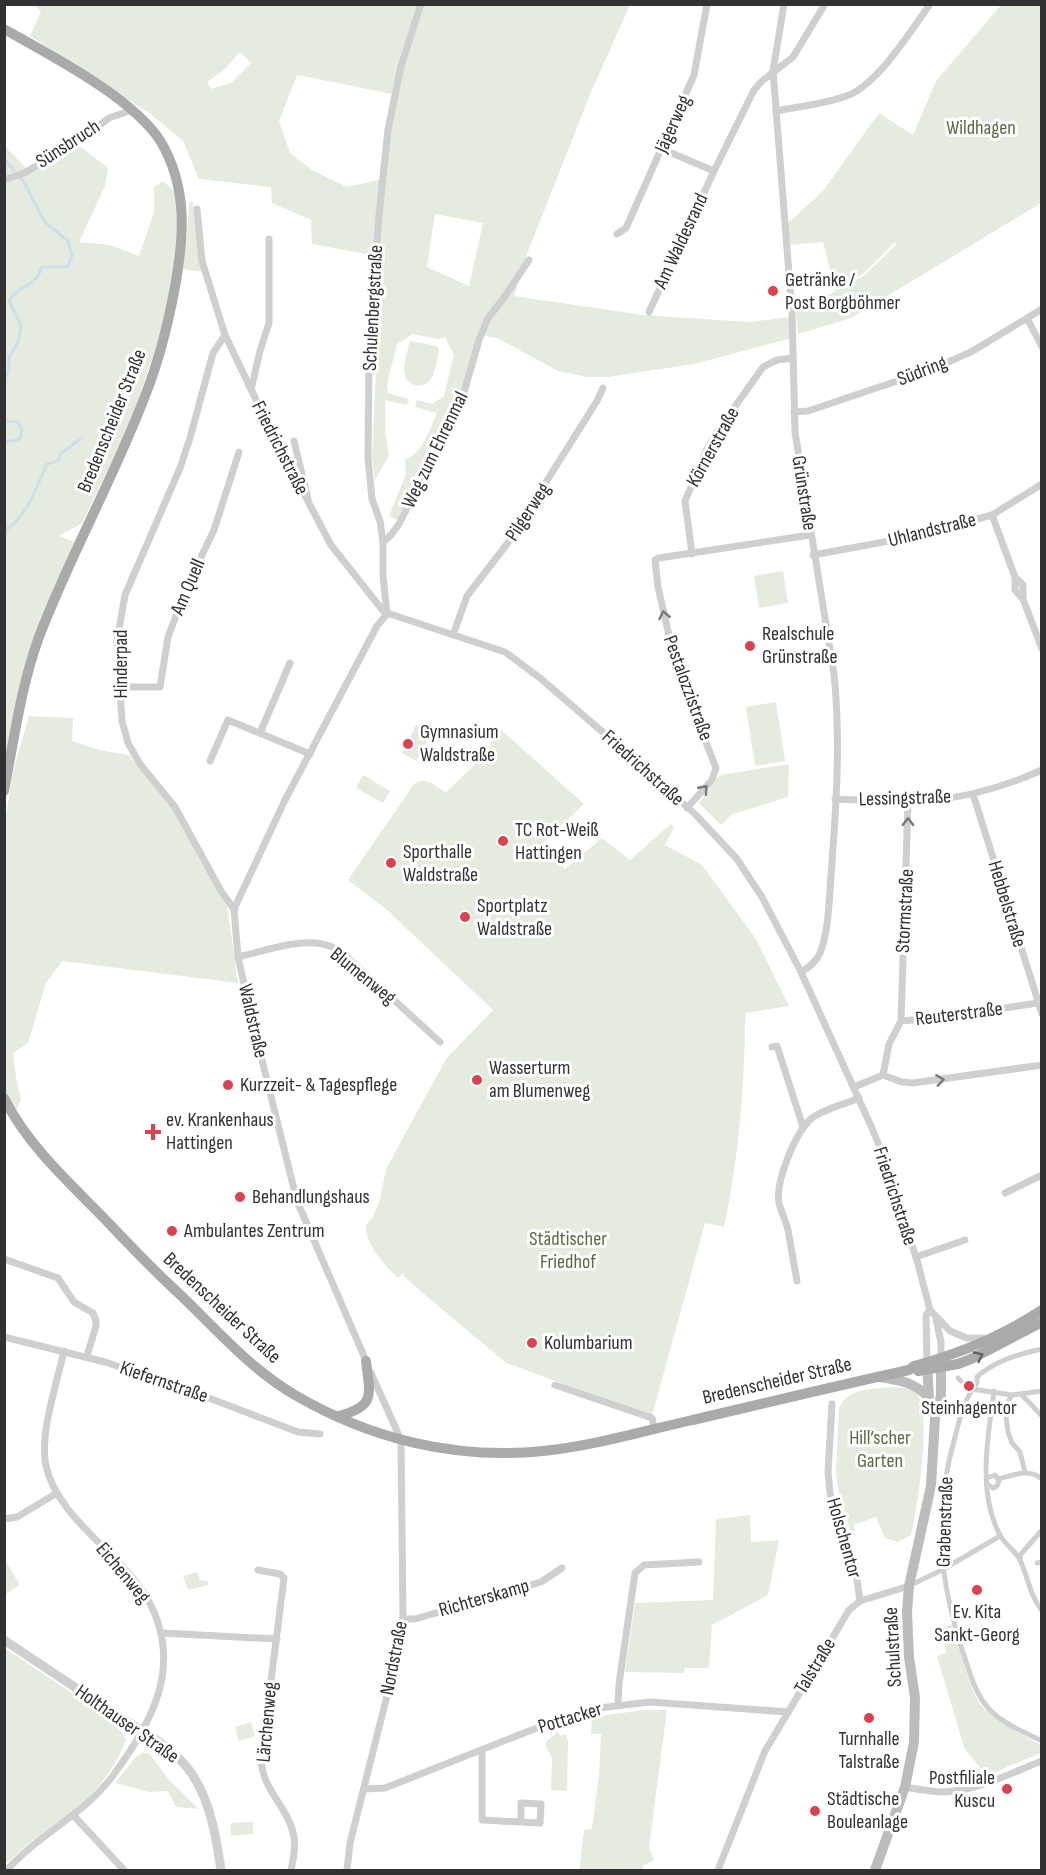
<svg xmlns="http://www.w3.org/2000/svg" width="1046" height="1875" viewBox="0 0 1046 1875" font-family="'Sofia Sans Condensed',sans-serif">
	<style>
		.green { fill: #e5ebdf; fill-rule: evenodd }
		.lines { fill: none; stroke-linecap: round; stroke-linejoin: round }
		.stream { stroke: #cddfea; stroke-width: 3 }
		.pedestrian { stroke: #cfcfcf; stroke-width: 5 }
		.minor { stroke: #cfcfcf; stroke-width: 7 }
		.tertiary { stroke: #cfcfcf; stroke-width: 9 }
		.secondary { stroke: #bcbcbc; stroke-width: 10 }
		.primary { stroke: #aaa; stroke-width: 10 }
		.oneway { stroke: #797979 }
		.oneway2 { stroke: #626262 }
		.poi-dot { fill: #dc414d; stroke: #fff; stroke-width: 2 }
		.labels { text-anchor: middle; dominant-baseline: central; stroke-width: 6; stroke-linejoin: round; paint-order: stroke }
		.street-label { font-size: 20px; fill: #323232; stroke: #fff }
		.park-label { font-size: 20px; fill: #556c41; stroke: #fff }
		.poi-label { font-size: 20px; fill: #323232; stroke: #fff; text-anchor: start }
	</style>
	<rect width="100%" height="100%" fill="#fff"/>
	<g class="green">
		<path d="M 33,5 L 630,5 L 591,92 L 527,254 L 514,296 L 643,315 L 749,322 L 790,317 L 792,338 L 694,364 L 608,377 L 587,377 L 558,371 L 497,338 L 479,335 L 462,397 L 398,521 L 389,516 L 406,474 L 405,460 C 424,452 429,430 437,413 L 415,407 L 417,400 L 432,404 L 444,396 L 454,355 L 445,337 L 438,339 L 413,334 L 397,344 L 387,384 L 388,393 L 409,399 L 407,405 L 385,400 L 385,431 L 389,456 L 375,480 L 372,457 L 379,304 L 377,291 L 378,261 L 371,255 L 312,244 L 311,220 L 272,203 L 271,187 L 199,179 L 183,141 L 152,115 L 30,36 L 41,11 ZM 240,52 L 251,63 L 231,83 L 211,89 L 207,82 L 224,70 ZM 297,75 L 392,94 L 385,127 L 379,180 L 347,187 L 312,170 L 290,153 L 279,121 ZM 435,214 L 483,223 L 469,286 L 427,267 Z"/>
		<polygon points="1001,5 1041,5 1041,203 851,318 798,334 796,311 816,302 865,275 897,244 895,242 864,273 835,291 823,242 789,245 788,223 823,191 879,113 913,135 936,81"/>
		<polygon points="77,144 108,168 105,186 79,242 110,245 139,256 154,212 154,187 163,181 176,193 178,214 172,290 153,356 129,426 82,523 59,536 74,542 34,638 5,769 5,184"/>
		<polygon points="5,146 27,169 5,178"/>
		<polygon points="193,201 200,261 203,272 183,269 187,236 189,202"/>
		<path d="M 411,341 L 437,346 L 439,349 C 438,357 436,369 432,377 C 425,391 406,387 404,372 C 403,363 408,352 409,343 Z"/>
		<polygon points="783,571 788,603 759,608 754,576"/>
		<polygon points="776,702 785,761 755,766 746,707"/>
		<polygon points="29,716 73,718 72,741 99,750 129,755 172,807 201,862 227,905 238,983 62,961 46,983 28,1043 13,1053 16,1077 21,1100 16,1110 7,1096 5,1086 5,820 14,768"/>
		<polygon points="416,725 431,734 416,761 402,753"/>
		<path d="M 498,727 L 584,804 L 542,844 L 565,869 L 602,838 L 630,860 L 671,824 L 674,827 L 665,845 L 702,865 L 756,939 L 789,1006 L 745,1013 C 745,1085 739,1156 724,1227 L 705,1223 L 652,1416 L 506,1363 L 418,1289 L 404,1276 L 404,1272 L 398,1278 C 383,1263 368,1248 365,1226 L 373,1217 L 380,1200 L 386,1169 L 446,1059 L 493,1010 L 387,910 L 348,880 L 414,784 C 425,776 435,786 446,792 L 486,754 Z"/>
		<polygon points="789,764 788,797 733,814 721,825 699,803 720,775"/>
		<polygon points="363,775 390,791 383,803 356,788"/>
		<path d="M 894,1387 C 902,1388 910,1387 916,1393 C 933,1411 917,1511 911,1535 L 898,1542 L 885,1538 L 876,1517 L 854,1525 L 855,1532 L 851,1533 L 838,1490 L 836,1472 L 839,1408 C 849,1387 873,1389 894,1387 Z"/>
		<polygon points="750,1515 751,1542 779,1540 768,1595 712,1625 709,1668 685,1668 684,1673 625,1672 635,1603 713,1600 716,1519"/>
		<polygon points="5,1560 20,1585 5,1594 4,1594"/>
		<polygon points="197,1572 200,1580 208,1581 209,1585 188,1590 183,1576"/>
		<path d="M 954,1624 C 960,1646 968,1690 983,1707 C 999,1723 1022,1734 1041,1745 L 1041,1753 L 1009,1766 L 988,1776 L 965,1750 L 937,1656 L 946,1653 L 941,1628 Z"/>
		<path d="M 5,1648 L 116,1723 L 126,1740 C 99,1807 54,1818 7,1863 L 5,1862 Z"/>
		<polygon points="644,1710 667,1710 649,1847 654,1860 643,1866 642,1870 579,1870 584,1830 592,1829 599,1774 601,1734 591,1734 592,1717"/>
		<polygon points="251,1722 255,1736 239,1741 235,1727"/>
		<polygon points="557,1732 561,1736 566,1734 568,1742 567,1791 551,1790 552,1759 545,1743"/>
		<polygon points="142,1753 149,1753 169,1780 199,1809 176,1807 168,1791 149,1792 115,1783 135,1758"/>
		<polygon points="253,1822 253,1834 231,1836 231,1823"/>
	</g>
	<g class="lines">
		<g class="stream">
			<path d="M 4,159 L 24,182 L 44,221 L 68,241 L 72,256 L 67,267 L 42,267 C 34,290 18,284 9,301 L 21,326 L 18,342 L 9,357 L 9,371 L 4,379"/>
			<polyline points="4,421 18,422 22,430 20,439 4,442"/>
			<polyline points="4,526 7,529 4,539"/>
			<path d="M 7,529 C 28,515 37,485 47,464 L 58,461 L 60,454 L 82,438"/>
		</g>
		<g class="pedestrian">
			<path d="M 1042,1349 C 1019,1354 994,1361 977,1377 L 977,1383 C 964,1399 960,1418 955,1437 C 933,1515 938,1573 962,1649 C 968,1667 973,1688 985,1704 C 998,1722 1022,1731 1042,1741"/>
			<polyline points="958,1378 961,1381"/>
			<polyline points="972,1389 1012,1395 1042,1391"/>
			<path d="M 994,1391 C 988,1436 977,1493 1000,1535 C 1005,1545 1016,1551 1020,1560 C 1028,1577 1030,1596 1042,1611"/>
			<polyline points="1021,1394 1042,1416"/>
			<polyline points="1012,1395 1005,1407 1008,1432 1012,1443 1020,1452 1025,1472"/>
			<path d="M 998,1479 C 1014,1475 1028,1468 1042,1479"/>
			<polyline points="987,1484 993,1488 997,1486 999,1481 995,1475 987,1478"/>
			<polyline points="1020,1559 1021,1554 1042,1530"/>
			<polyline points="1037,1563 1042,1562"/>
			<polyline points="911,1585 942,1570 1000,1536"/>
		</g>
		<g class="minor">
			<path d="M 784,4 L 773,71 L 792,312 L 795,432 L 834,674 C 841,741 836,809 831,876 C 829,900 829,930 820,953 C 816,962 810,967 801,972"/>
			<path d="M 776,111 C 800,106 827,104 849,95 C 879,82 911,31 930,4"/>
			<polyline points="662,149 714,171"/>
			<polyline points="4,180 24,173 75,144 109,118 132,110"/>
			<polyline points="197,209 202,261 225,335 273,435 331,545 384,612 505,652 540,678 635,760 696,815 737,859 762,897 801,972 871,1126 888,1167 918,1264 930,1310 950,1331 967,1338 983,1338"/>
			<polyline points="617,234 626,228 694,75 707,4"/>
			<polyline points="649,312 714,171 754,90 762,81 793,57 825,4"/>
			<polyline points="1027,318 1042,347"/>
			<polyline points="225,335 213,353 190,438 180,468 125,595 117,641 122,721 128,743 140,764 175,807 221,891 234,909"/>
			<polyline points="251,390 260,351 269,323 269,239"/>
			<polyline points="794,412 808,411 930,370 971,352 1042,309"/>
			<polyline points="294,441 308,499"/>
			<polyline points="992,515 1015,577 1023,585 1023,599"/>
			<polyline points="383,542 391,535 399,524 461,403 479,340 488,318 503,299 529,260"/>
			<polyline points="692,554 685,501 706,451 716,433 763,367 777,360 793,358"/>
			<polyline points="813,555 911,537 992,515 1042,484"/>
			<polyline points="1015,577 1015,590 1023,599 1042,649"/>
			<polyline points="387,614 383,576 383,542 380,521 372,499 368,458 369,351 379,215 388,130 401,66 421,4"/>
			<polyline points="453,635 467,596 507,544 597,401 603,388"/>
			<polyline points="119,687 160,687 168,637 188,584 214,530 239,452"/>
			<polyline points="260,733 290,663"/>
			<polyline points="210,761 228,720 310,754"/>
			<polyline points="973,794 1042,1014"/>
			<path d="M 835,799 C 865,800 895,803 925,801 C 966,798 1004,787 1042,770"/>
			<polyline points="687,808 712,780 716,768 676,666 658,587 655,560 659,558 810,535"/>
			<path d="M 238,957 C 264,951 307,935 332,947 C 337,950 343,955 348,958 L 440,1042"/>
			<polyline points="901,1021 908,802"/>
			<polyline points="772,1047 777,1046 803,1127"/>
			<polyline points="883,1075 889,1044 901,1021 935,1018 1038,1003"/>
			<polyline points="854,1087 883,1075 902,1082 913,1083 1042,1065"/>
			<polyline points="1005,1193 1042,1175"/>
			<polyline points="916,1257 965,1240"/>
			<polyline points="4,1259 58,1278 74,1302 93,1313 96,1321 96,1326 87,1356"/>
			<path d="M 797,1281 C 794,1264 791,1247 788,1230 C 786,1221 781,1212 779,1203 C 775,1183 795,1132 812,1118 C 826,1108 843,1105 859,1098"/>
			<polyline points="936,1318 941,1343 941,1358"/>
			<polyline points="4,1337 105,1362 188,1390 298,1432 320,1434"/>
			<polyline points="927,1362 926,1315 930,1310"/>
			<polyline points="367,1363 297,1201 255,1032 238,957 234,909 285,800 377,626 387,614"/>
			<polyline points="555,1385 652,1418 654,1429"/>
			<polyline points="832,1404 828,1472 830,1493 840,1525 855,1565 860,1601"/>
			<polyline points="4,1519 17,1517 57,1493"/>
			<path d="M 258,1570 L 280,1574 L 284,1578 L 261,1760 C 263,1792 290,1809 294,1837 C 296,1849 293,1860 291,1870"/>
			<polyline points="403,1619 415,1619 541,1582 562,1568"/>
			<polyline points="162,1633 277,1639"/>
			<polyline points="618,1705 619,1684 635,1573 644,1565 699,1562"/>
			<polyline points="482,1750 482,1820 540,1823 541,1804 521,1803 521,1822"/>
			<path d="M 905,1787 C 917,1789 931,1792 943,1792 C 978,1791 1010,1773 1042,1761"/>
			<polyline points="364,1789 385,1788 529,1731 575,1714 599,1708 650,1702 788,1712"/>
			<polyline points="74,1816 124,1870"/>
			<path d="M 7,1870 C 38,1835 83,1815 112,1777 C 152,1722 185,1665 147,1598 C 135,1578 116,1560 100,1544 C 78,1522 53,1497 46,1466 C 39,1436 57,1382 64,1351"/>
			<polyline points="347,1870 350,1843 395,1664 403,1619 401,1440 371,1373"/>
			<polyline points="718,1870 765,1751 849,1610 860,1601 909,1586"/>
		</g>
		<path class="tertiary" d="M 4,1640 C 40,1664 76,1688 112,1712 C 139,1729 174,1747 192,1774 C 211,1803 216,1837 221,1870"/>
		<g class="secondary">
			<polyline points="927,1363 929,1398"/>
			<path d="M 879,1377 C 899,1380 915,1382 929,1398"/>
			<polyline points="875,1870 905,1787 914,1742 915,1698 909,1657 907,1612 909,1586 931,1486 935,1418 941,1395 941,1358"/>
		</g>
		<g class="primary">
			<path d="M 4,29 C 50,55 134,98 161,142 C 188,188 184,237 175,287 C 168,324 159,361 145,396 C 114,478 70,555 39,637 C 21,686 14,740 4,791"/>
			<path d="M 4,1098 C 26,1142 63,1177 98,1212 C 122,1237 146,1263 172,1287 C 212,1324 247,1367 295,1395 C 370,1439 456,1460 543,1451 C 592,1446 640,1432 688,1421 C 762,1404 835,1386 909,1370 L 914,1366 C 959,1354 1002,1336 1042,1310"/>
			<polyline points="918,1371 958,1364 971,1359 1042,1322"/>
			<path d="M 339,1416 C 376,1406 370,1395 366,1361"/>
		</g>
	</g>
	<defs><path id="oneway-chevron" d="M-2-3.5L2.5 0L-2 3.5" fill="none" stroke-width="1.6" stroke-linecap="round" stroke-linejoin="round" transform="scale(1.5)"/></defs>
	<g class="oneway">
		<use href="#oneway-chevron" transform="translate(664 615) rotate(-102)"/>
		<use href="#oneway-chevron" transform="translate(704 789) rotate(-48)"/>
		<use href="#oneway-chevron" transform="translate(908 822) rotate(-89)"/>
		<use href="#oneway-chevron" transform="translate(940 1080) rotate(-8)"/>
	</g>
	<use class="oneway2" href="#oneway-chevron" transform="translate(979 1356) rotate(-25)"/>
	<g class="poi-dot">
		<circle cx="773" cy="291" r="6"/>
		<circle cx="750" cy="646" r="6"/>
		<circle cx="408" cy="744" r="6"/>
		<circle cx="503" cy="841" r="6"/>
		<circle cx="391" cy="863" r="6"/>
		<circle cx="465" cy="917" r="6"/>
		<circle cx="477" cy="1080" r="6"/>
		<circle cx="228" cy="1085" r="6"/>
		<path d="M150 1123h6v6h6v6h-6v6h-6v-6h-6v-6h6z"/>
		<circle cx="240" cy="1197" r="6"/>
		<circle cx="172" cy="1231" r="6"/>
		<circle cx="532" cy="1343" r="6"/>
		<circle cx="969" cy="1386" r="6"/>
		<circle cx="977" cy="1590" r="6"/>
		<circle cx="869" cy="1718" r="6"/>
		<circle cx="1007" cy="1789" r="6"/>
		<circle cx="815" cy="1811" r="6"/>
	</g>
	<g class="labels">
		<g class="street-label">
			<text transform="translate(673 124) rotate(-66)">Jägerweg</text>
			<text transform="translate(68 144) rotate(-33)">Sünsbruch</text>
			<text transform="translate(681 241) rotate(-65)">Am Waldesrand</text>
			<text transform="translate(373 308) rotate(-87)">Schulenbergstraße</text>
			<text transform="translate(922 371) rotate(-21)">Südring</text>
			<text transform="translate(112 421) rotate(-68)">Bredenscheider Straße</text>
			<text transform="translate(713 447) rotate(-61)">Körnerstraße</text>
			<text transform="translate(280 448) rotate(63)">Friedrichstraße</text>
			<text transform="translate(435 450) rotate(-64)">Weg zum Ehrenmal</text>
			<text transform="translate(804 493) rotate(81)">Grünstraße</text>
			<text transform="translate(528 512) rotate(-57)">Pilgerweg</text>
			<text transform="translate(932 530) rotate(-14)">Uhlandstraße</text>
			<text transform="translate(188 587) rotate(-67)">Am Quell</text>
			<text transform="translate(121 664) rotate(-90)">Hinderpad</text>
			<text transform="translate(688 688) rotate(70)">Pestalozzistraße</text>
			<text transform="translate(643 768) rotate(42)">Friedrichstraße</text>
			<text transform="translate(905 798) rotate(-2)">Lessingstraße</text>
			<text transform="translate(1007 904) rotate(73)">Hebbelstraße</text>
			<text transform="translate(905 911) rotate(-87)">Stormstraße</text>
			<text transform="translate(363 976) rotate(39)">Blumenweg</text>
			<text transform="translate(959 1014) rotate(-7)">Reuterstraße</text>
			<text transform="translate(253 1021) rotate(77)">Waldstraße</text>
			<text transform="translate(895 1196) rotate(72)">Friedrichstraße</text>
			<text transform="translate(222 1308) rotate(43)">Bredenscheider Straße</text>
			<text transform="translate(777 1381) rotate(-13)">Bredenscheider Straße</text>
			<text transform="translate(164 1382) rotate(19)">Kiefernstraße</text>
			<text transform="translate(945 1522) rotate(-88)">Grabenstraße</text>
			<text transform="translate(844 1538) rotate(74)">Holschentor</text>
			<text transform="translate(123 1573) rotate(50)">Eichenweg</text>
			<text transform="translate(484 1598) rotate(-16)">Richterskamp</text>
			<text transform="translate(893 1647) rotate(-93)">Schulstraße</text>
			<text transform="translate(394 1658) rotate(-79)">Nordstraße</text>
			<text transform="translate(815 1666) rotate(-59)">Talstraße</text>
			<text transform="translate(570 1718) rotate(-17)">Pottacker</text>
			<text transform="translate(267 1722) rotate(-85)">Lärchenweg</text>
			<text transform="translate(127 1724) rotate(35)">Holthauser Straße</text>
		</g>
		<g class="park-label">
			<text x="981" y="128">Wildhagen</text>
			<text x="568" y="1239">Städtischer<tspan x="568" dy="23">Friedhof</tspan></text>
			<text x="880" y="1438">Hill’scher<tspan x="880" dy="23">Garten</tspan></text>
		</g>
		<g class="poi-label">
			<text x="785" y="280">Getränke /<tspan x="785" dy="23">Post Borgböhmer</tspan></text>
			<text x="762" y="634">Realschule<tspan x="762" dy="23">Grünstraße</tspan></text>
			<text x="420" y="732">Gymnasium<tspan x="420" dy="23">Waldstraße</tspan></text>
			<text x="515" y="830">TC Rot-Weiß<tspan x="515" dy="23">Hattingen</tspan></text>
			<text x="403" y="852">Sporthalle<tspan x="403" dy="23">Waldstraße</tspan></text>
			<text x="477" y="906">Sportplatz<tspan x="477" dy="23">Waldstraße</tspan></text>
			<text x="489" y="1068">Wasserturm<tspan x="489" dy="23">am Blumenweg</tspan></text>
			<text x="240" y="1085">Kurzzeit- &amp; Tagespflege</text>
			<text x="166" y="1120">ev. Krankenhaus<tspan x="166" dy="23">Hattingen</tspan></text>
			<text x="252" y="1197">Behandlungshaus</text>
			<text x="184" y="1231">Ambulantes Zentrum</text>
			<text x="544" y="1343">Kolumbarium</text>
			<text x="969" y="1408" text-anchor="middle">Steinhagentor</text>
			<text x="977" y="1612" text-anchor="middle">Ev. Kita<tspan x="977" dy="23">Sankt-Georg</tspan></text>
			<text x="869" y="1739" text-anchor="middle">Turnhalle<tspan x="869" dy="23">Talstraße</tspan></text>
			<text x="995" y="1778" text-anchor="end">Postfiliale<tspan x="995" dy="23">Kuscu</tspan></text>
			<text x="827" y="1799">Städtische<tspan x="827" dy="23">Bouleanlage</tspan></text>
		</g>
	</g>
	<rect width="1046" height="1875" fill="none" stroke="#323232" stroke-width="12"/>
</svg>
